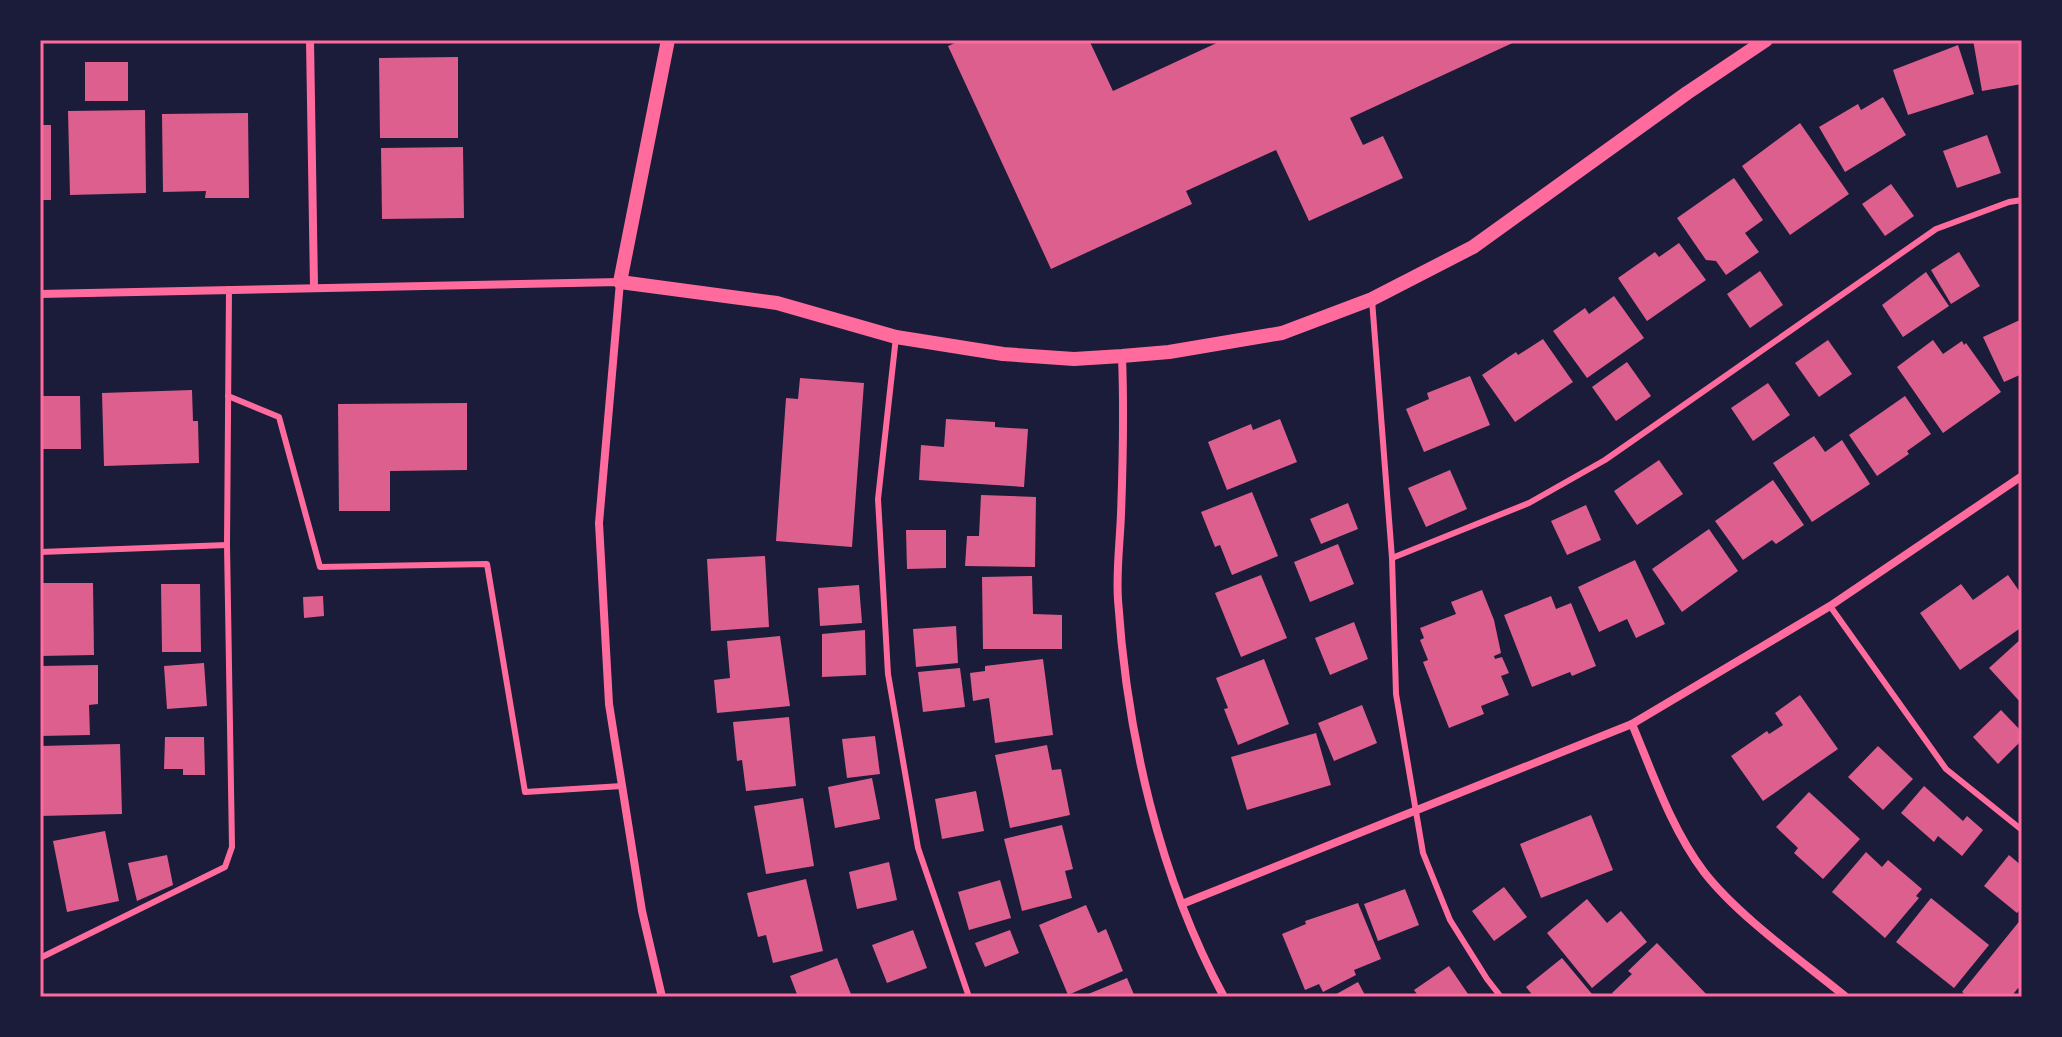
<svg xmlns="http://www.w3.org/2000/svg" width="2062" height="1037" viewBox="0 0 2062 1037" font-family="'PT Serif',serif">
	<style>
		.building { fill: #dd5f8e }
		.lines { fill: none; stroke-linecap: round; stroke-linejoin: round }
		.service { stroke: #ff6b9d; stroke-width: 6 }
		.minor { stroke: #ff6b9d; stroke-width: 8 }
		.tertiary { stroke: #ff6b9d; stroke-width: 14 }
		.neatline { fill: none; stroke: #ff6b9d; stroke-width: 3 }
	</style>
	<rect width="100%" height="100%" fill="#1b1b3a"/>
	<g class="building">
		<polygon points="962,40 1089,40 1113,91 1223,40 1519,40 1350,118 1363,145 1383,136 1403,178 1309,221 1276,150 1186,191 1192,204 1051,269 948,46"/>
		<polygon points="1973,40 2022,40 2022,84 1982,91"/>
		<polygon points="1958,45 1974,94 1908,115 1893,70"/>
		<polygon points="458,57 458,138 380,138 379,58"/>
		<rect x="85" y="62" width="43" height="39"/>
		<polygon points="1883,97 1906,135 1845,172 1819,127 1858,104 1861,110"/>
		<polygon points="145,110 146,193 70,195 68,111"/>
		<polygon points="248,113 249,198 205,198 206,191 163,192 162,114"/>
		<polygon points="1800,123 1849,194 1790,235 1742,166"/>
		<rect x="40" y="125" width="11" height="75"/>
		<polygon points="1987,135 2001,173 1957,188 1943,151"/>
		<polygon points="463,147 464,218 382,219 381,148"/>
		<polygon points="1734,178 1763,220 1745,233 1759,252 1726,275 1716,261 1706,260 1677,218"/>
		<polygon points="1891,184 1914,216 1885,236 1862,204"/>
		<polygon points="1679,243 1706,280 1647,321 1618,278 1655,252 1659,257"/>
		<polygon points="1959,252 1980,286 1951,304 1931,270"/>
		<polygon points="1760,271 1783,305 1750,328 1727,294"/>
		<polygon points="1926,272 1949,306 1903,337 1882,305"/>
		<polygon points="1614,296 1644,338 1587,378 1553,331 1585,308 1589,314"/>
		<polygon points="2022,319 2022,374 2004,382 1983,337"/>
		<polygon points="1543,339 1573,382 1515,422 1482,375 1516,352 1518,355"/>
		<polygon points="1828,340 1852,374 1819,397 1795,363"/>
		<polygon points="1933,340 1943,354 1962,341 1964,345 1966,343 2001,392 1943,433 1897,367"/>
		<polygon points="1627,362 1651,396 1616,421 1592,387"/>
		<polygon points="1470,376 1490,425 1424,452 1406,409 1429,399 1427,393"/>
		<polygon points="800,378 864,383 852,547 776,541 786,398 798,399"/>
		<polygon points="1768,383 1790,415 1753,441 1731,408"/>
		<polygon points="192,390 193,421 198,421 199,463 104,466 102,393"/>
		<polygon points="40,396 80,396 81,449 40,449"/>
		<polygon points="1905,396 1931,434 1907,451 1909,454 1877,476 1849,435"/>
		<polygon points="467,403 467,470 390,471 390,511 339,511 338,404"/>
		<polygon points="946,419 995,422 995,427 1028,429 1024,487 919,480 921,445 944,447"/>
		<polygon points="1280,419 1297,462 1227,490 1208,442 1251,424 1253,430"/>
		<polygon points="1814,436 1825,452 1842,440 1870,484 1812,522 1773,463"/>
		<polygon points="1659,460 1683,494 1637,525 1614,491"/>
		<polygon points="1450,470 1467,509 1426,527 1408,488"/>
		<polygon points="1773,480 1804,525 1776,544 1772,540 1743,560 1715,521"/>
		<polygon points="1252,492 1278,556 1232,575 1220,545 1215,547 1201,512"/>
		<polygon points="981,495 1036,497 1035,567 965,566 967,536 979,536"/>
		<polygon points="1348,503 1358,529 1321,544 1310,519"/>
		<polygon points="1586,505 1601,540 1567,555 1551,521"/>
		<polygon points="1709,529 1738,571 1682,612 1652,569"/>
		<polygon points="906,530 946,530 946,568 907,569"/>
		<polygon points="1338,544 1354,584 1310,602 1294,562"/>
		<polygon points="765,556 769,627 711,631 707,559"/>
		<polygon points="1635,560 1665,624 1636,638 1627,619 1599,632 1578,587"/>
		<polygon points="1261,575 1287,638 1241,657 1215,593"/>
		<polygon points="2008,575 2022,595 2022,627 1960,670 1920,613 1961,584 1973,600"/>
		<polygon points="1032,576 1033,614 1062,615 1062,649 983,649 982,577"/>
		<polygon points="40,583 93,583 94,655 40,656"/>
		<polygon points="161,584 200,584 201,652 162,652"/>
		<polygon points="859,585 862,623 820,626 818,588"/>
		<polygon points="1482,590 1494,620 1501,653 1494,656 1495,659 1502,657 1509,673 1501,676 1509,695 1481,706 1484,714 1449,728 1423,662 1428,660 1420,640 1424,638 1420,628 1456,614 1451,602"/>
		<polygon points="323,596 324,616 304,618 303,597"/>
		<polygon points="1551,596 1556,609 1571,603 1596,666 1572,676 1570,672 1532,687 1504,615"/>
		<polygon points="1354,622 1368,659 1330,675 1315,638"/>
		<polygon points="956,626 958,663 916,667 913,629"/>
		<polygon points="865,630 866,675 822,677 822,634"/>
		<polygon points="780,636 790,706 717,713 714,680 730,678 727,641"/>
		<polygon points="2022,638 2022,704 1989,668"/>
		<polygon points="1043,659 1053,735 995,743 989,698 973,701 970,673 985,671 985,666"/>
		<polygon points="1264,659 1289,724 1238,745 1224,709 1228,708 1216,678"/>
		<polygon points="204,663 207,706 167,709 164,666"/>
		<polygon points="98,665 98,704 89,705 90,735 40,736 40,666"/>
		<polygon points="960,668 965,707 923,712 918,672"/>
		<polygon points="1800,695 1838,749 1763,801 1731,756 1767,731 1769,734 1783,725 1775,713"/>
		<polygon points="1362,705 1377,743 1334,761 1318,723"/>
		<polygon points="2001,710 2022,732 2022,740 1998,764 1973,737"/>
		<polygon points="789,717 796,786 746,791 742,760 737,761 733,722"/>
		<polygon points="1316,733 1331,785 1247,810 1231,757"/>
		<polygon points="875,736 880,774 847,778 842,739"/>
		<polygon points="165,737 204,737 205,775 183,775 183,769 164,769"/>
		<polygon points="120,744 122,814 40,816 40,746"/>
		<polygon points="1047,745 1052,770 1061,769 1070,815 1010,828 995,755"/>
		<polygon points="1878,746 1913,779 1883,810 1848,777"/>
		<polygon points="872,778 880,819 835,828 828,787"/>
		<polygon points="1924,786 1963,821 1967,816 1983,830 1962,856 1938,836 1934,842 1901,813"/>
		<polygon points="976,791 984,831 942,839 935,799"/>
		<polygon points="1809,792 1860,839 1823,879 1794,853 1798,848 1776,827"/>
		<polygon points="803,798 814,866 766,874 754,806"/>
		<polygon points="1591,815 1613,870 1541,898 1520,844"/>
		<polygon points="1062,825 1073,869 1065,871 1072,898 1022,911 1004,839"/>
		<polygon points="105,831 119,901 67,912 53,841"/>
		<polygon points="1866,852 1882,867 1888,860 1922,889 1916,896 1919,898 1885,938 1832,892"/>
		<polygon points="167,855 173,885 137,901 128,863"/>
		<polygon points="2009,855 2022,866 2022,907 2017,913 1984,886"/>
		<polygon points="889,862 897,900 857,909 849,872"/>
		<polygon points="806,879 823,951 773,963 766,935 758,937 747,893"/>
		<polygon points="1000,880 1011,918 969,930 958,892"/>
		<polygon points="1504,887 1527,917 1494,941 1472,911"/>
		<polygon points="1405,889 1419,925 1378,941 1364,904"/>
		<polygon points="1931,898 1989,945 1954,988 1896,942"/>
		<polygon points="1587,899 1607,923 1621,911 1647,942 1592,988 1547,933"/>
		<polygon points="1358,903 1381,959 1354,970 1356,975 1323,992 1319,984 1305,990 1282,934 1306,924 1305,921"/>
		<polygon points="1086,905 1098,933 1106,929 1123,971 1068,995 1039,925"/>
		<polygon points="2022,918 2022,991 2018,988 2011,997 1968,997 1962,992"/>
		<polygon points="913,930 927,968 887,983 872,945"/>
		<polygon points="1010,930 1019,953 985,967 975,943"/>
		<polygon points="1657,943 1709,997 1617,997 1612,993 1632,974 1628,971"/>
		<polygon points="837,958 852,997 798,997 790,976"/>
		<polygon points="1562,958 1592,994 1589,997 1534,997 1526,987"/>
		<polygon points="1449,966 1468,994 1464,997 1419,997 1414,990"/>
		<polygon points="1127,978 1135,997 1081,997"/>
		<polygon points="1358,982 1366,997 1331,997"/>
	</g>
	<g class="lines">
		<g class="service">
			<polyline points="1372,300 1392,558 1396,694 1423,853 1450,920 1487,979 1501,997"/>
			<polyline points="896,337 878,499 888,674 918,848 969,997"/>
			<polyline points="228,396 279,417 320,567 487,564 525,792 622,786"/>
			<polyline points="40,552 227,545"/>
			<polyline points="1392,558 1529,503 1605,460 1936,229 2009,202 2022,200"/>
			<polyline points="1830,606 1946,769 2022,830"/>
			<polyline points="40,958 225,867 232,847 227,545 229,289"/>
		</g>
		<g class="minor">
			<polyline points="310,40 314,287"/>
			<polyline points="40,294 620,282 599,523 609,704 642,911 662,997"/>
			<path d="M 1122,356 C 1124,409 1123,461 1121,514 C 1120,542 1116,572 1118,600 C 1127,735 1159,877 1224,997"/>
			<path d="M 1632,724 C 1653,774 1671,828 1704,872 C 1738,916 1802,961 1846,997"/>
			<polyline points="1182,904 1632,724 1830,606 2022,476"/>
		</g>
		<polyline class="tertiary" points="668,40 620,282 777,303 896,337 1003,354 1074,359 1122,356 1169,352 1282,333 1372,299 1473,247 1687,93 1766,40"/>
	</g>
	<rect width="2062" height="1037" fill="none" stroke="#1b1b3a" stroke-width="84"/>
	<rect x="42" y="42" width="1978" height="953" class="neatline"/>
</svg>
